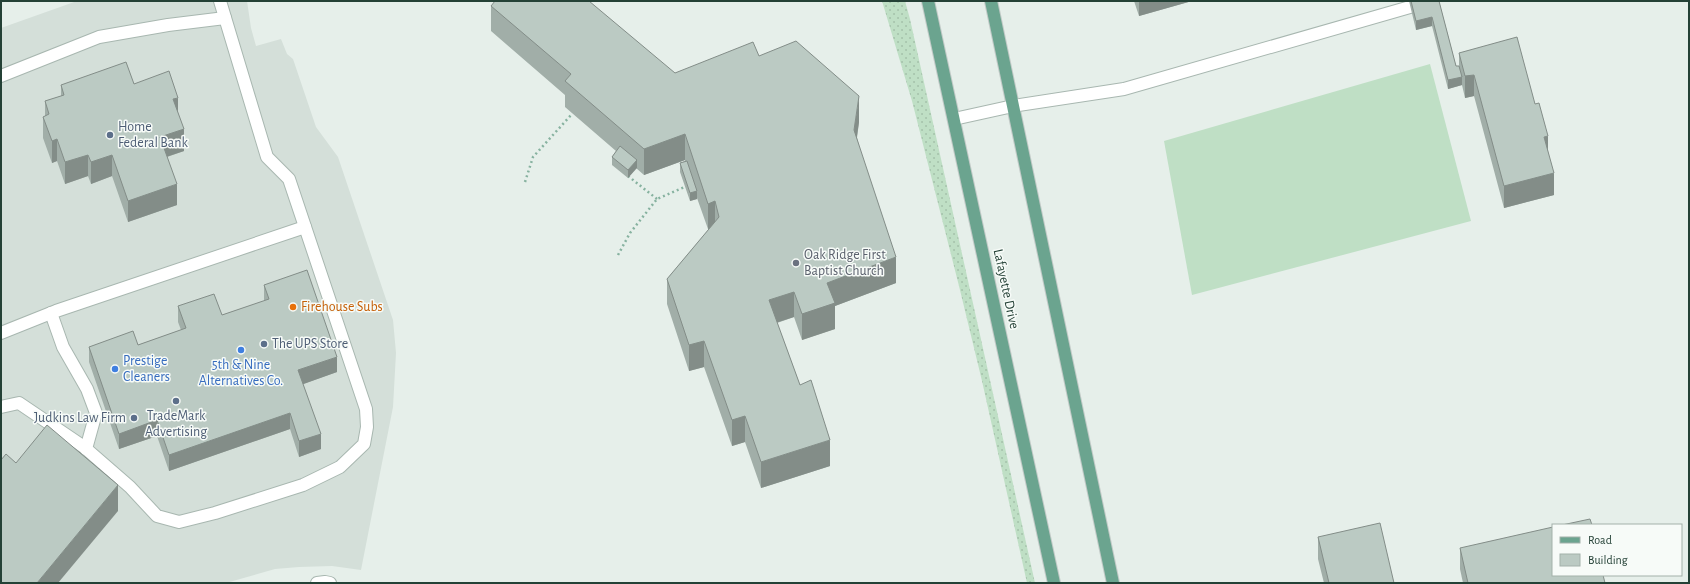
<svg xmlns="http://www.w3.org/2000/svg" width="1690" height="584" viewBox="0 0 1690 584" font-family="'Alegreya Sans',sans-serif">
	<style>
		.built { fill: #d4dfd9 }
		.grass { fill: url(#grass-dots) }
		.pitch { fill: #bfdfc5 }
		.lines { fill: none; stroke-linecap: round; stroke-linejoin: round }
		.service-casing { stroke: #a8b7b0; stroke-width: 14 }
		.minor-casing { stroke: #a8b7b0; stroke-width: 14 }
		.primary-casing { stroke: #c2cac7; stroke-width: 14 }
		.path { stroke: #87b2a0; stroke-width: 2.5; stroke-dasharray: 2 3; stroke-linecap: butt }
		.service { stroke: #fff; stroke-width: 12 }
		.minor { stroke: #fff; stroke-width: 12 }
		.primary { stroke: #6ba48f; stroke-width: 12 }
		.wall { fill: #a1aea8 }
		.shaded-wall { fill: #838d88 }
		.building { fill: #bbcac3; stroke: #838d88 }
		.service-dot { fill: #5c6f8a; stroke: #f7fbf8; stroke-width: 1.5 }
		.worship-dot { fill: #6b7280; stroke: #f7fbf8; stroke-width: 1.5 }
		.food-dot { fill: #e8710a; stroke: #f7fbf8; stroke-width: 1.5 }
		.shop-dot { fill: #3f7fe0; stroke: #f7fbf8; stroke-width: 1.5 }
		.labels { text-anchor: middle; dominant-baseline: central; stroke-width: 3; stroke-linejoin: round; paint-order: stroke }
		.service-label { font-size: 14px; fill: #4e5e75; stroke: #f7fbf8; text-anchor: start }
		.worship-label { font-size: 14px; fill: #5b616d; stroke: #f7fbf8; text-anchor: start }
		.street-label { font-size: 14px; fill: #244136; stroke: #f7fbf8 }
		.food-label { font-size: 14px; fill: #c56008; stroke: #f7fbf8; text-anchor: start }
		.shop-label { font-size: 14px; fill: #366cbe; stroke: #f7fbf8; text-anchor: start }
	</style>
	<defs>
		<pattern id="grass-dots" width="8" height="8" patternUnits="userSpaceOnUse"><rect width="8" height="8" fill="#bfdfc5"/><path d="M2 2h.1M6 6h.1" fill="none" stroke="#a4c1aa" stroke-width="1.8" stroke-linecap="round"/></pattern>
	</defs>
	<rect width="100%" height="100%" fill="#e6efea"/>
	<polygon class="built" points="77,1 247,1 251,28 256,46 281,39 287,54 293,59 316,127 338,157 393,320 396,353 393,407 361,570 332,566 299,567 275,569 226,583 1,583 1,28"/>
	<polygon class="grass" points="882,1 905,1 910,19 1035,583 1027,583 982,381 959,286 912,101"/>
	<polygon class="pitch" points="1430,64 1471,221 1192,295 1164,141"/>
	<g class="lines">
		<g class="service-casing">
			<g id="service">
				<polyline points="1,76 99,37 168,25 225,18"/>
				<polyline points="954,119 1013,106 1124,89 1410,7"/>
				<polyline points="51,313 63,347 87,389 96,413 86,449"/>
				<polyline points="1,333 56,311 305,227"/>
				<polyline points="1,407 19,403 84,447 130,487 157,516 179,522 215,513 303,485 340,467 364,444 367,427 366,409 289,179 267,157 220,1"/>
			</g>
		</g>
		<g class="minor-casing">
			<polyline id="minor" points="317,583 325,582 330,583"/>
		</g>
		<g class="primary-casing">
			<g id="primary">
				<polyline points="928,1 1054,583"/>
				<polyline points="991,1 1113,583"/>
			</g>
		</g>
		<g class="path">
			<polyline points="628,176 657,199"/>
			<polyline points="525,182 533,157 572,114"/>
			<polyline points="618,255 630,233 657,199 687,186"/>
		</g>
		<use href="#service" class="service"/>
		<use href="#minor" class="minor"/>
		<use href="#primary" class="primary"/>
	</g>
	<g class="wall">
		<polygon points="1134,1 1192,1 1139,16"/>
		<polygon points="1409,1 1439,1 1456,66 1459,66 1459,53 1548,151 1554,195 1504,208 1474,96 1465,98 1462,85 1448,89 1432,26 1416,30"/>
		<polygon points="491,6 675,73 759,56 859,122 857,138 896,283 835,306 835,329 802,340 794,317 777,323 830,466 761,488 745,442 732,446 704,367 689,371 667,304 667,279 709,229 708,229 697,198 697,199 690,201 680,172 680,163 685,161 685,160 644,175 636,168 628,178 612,165 612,157 616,151 565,107 565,95 491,31"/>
		<polygon points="134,84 178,113 184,151 167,157 177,205 128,222 112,176 91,184 88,176 65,184 57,161 52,163 43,138 43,117 45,116 45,101 61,96 61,85"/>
		<polygon points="264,285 337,372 303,384 321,449 299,457 290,429 169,471 157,436 119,449 89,362 89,347 138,345 181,330 178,322 178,306 222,315 264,301"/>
		<polygon points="1318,537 1394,583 1324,583 1318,559"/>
		<polygon points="1460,548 1605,583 1463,583 1460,569"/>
	</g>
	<g class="shaded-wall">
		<polygon points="1139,1 1192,1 1139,16"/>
		<polygon points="1432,17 1432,26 1416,30 1416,21"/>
		<polygon points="1474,75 1474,96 1465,98 1465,76"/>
		<polygon points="1462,77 1462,85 1448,89 1448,80"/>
		<polygon points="859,96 859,122 854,156 854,130"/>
		<polygon points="178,98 178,119 173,99"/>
		<polygon points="184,129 184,151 160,159 160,137"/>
		<polygon points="685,134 685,160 644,175 644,149"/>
		<polygon points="1548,136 1548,157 1544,137"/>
		<polygon points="57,139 57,161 52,163 52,141"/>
		<polygon points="88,155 88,176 65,184 65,162"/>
		<polygon points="112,155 112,176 91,184 91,162"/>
		<polygon points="637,160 637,168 628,178 628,170"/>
		<polygon points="1554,173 1554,195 1504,208 1504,186"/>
		<polygon points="177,184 177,205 128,222 128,201"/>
		<polygon points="697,191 697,199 690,201 690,193"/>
		<polygon points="715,201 715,227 708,229 708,204"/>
		<polygon points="896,257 896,283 835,306 835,329 802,340 802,314 827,283"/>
		<polygon points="794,292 794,317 769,325 769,300"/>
		<polygon points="704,341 704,367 689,371 689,345"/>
		<polygon points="337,357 337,372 298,386 298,370"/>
		<polygon points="290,413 290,429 169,471 169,455"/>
		<polygon points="745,416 745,442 732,446 732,420"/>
		<polygon points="157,420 157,436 119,449 119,434"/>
		<polygon points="321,434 321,449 299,457 299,441"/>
		<polygon points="830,440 830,466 761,488 761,462"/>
		<polygon points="118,485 118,511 58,583 37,583"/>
	</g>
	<g class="building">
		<polygon points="495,1 589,1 675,73 753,42 759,56 796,41 859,96 854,130 896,257 827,283 835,303 802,314 794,292 769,300 800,385 811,380 830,440 761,462 745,416 732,420 704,341 689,345 667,279 719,217 715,201 708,204 685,134 644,149 565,81 571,74 491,6"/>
		<polygon points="1411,1 1439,1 1456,66 1459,66 1462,77 1448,80 1432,17 1416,21"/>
		<polygon points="1517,37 1535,104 1539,103 1548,136 1544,137 1554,173 1504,186 1474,75 1465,76 1459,53"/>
		<polygon points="126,62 134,84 169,71 178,98 173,99 184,129 160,137 177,184 128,201 112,155 91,162 88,155 65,162 57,139 52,141 43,117 49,114 45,101 64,95 61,85"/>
		<polygon points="620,146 637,160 628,170 612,157"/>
		<polygon points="687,161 697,191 690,193 680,163"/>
		<polygon points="307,270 337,357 298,370 321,434 299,441 290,413 169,455 157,420 119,434 89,347 133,331 138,345 186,328 178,306 214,294 222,315 269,299 264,285"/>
		<polygon points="47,425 118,485 37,583 1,583 1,460 6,454 16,463"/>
		<polygon points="1590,519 1592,525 1562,525"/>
		<polygon points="1380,523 1394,583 1329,583 1318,537"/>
		<polygon points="1553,527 1553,575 1603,575 1605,583 1468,583 1460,548"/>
	</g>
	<g class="service-dot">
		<circle cx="110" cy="135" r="4"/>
		<circle cx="264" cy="344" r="4"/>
		<circle cx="176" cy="401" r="4"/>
		<circle cx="134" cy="418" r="4"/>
	</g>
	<circle class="worship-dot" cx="796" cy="263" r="4"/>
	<circle class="food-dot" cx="293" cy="307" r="4"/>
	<g class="shop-dot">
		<circle cx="241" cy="350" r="4"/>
		<circle cx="115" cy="369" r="4"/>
	</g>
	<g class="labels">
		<g class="service-label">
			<text x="118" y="127">Home<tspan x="118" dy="16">Federal Bank</tspan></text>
			<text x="272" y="344">The UPS Store</text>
			<text x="176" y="416" text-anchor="middle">TradeMark<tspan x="176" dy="16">Advertising</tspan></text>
			<text x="126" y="418" text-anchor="end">Judkins Law Firm</text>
		</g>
		<g class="worship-label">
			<text x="804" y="255">Oak Ridge First<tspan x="804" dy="16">Baptist Church</tspan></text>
		</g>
		<g class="street-label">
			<text transform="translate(1006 289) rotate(78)">Lafayette Drive</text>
		</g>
		<g class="food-label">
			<text x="301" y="307">Firehouse Subs</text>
		</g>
		<g class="shop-label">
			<text x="123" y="361">Prestige<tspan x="123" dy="16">Cleaners</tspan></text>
			<text x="241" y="365" text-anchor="middle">5th &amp; Nine<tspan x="241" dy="16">Alternatives Co.</tspan></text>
		</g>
	</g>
	<rect width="1690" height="584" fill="none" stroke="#244136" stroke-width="4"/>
	<rect x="1552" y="524" width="130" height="52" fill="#f7fbf8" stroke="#a3b1aa"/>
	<rect x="1560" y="537" width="20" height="6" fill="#6ba48f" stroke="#a3b1aa"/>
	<text x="1588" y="544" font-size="12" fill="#244136">Road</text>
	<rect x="1560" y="554" width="20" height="12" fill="#bbcac3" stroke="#a3b1aa"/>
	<text x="1588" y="564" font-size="12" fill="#244136">Building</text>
</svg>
